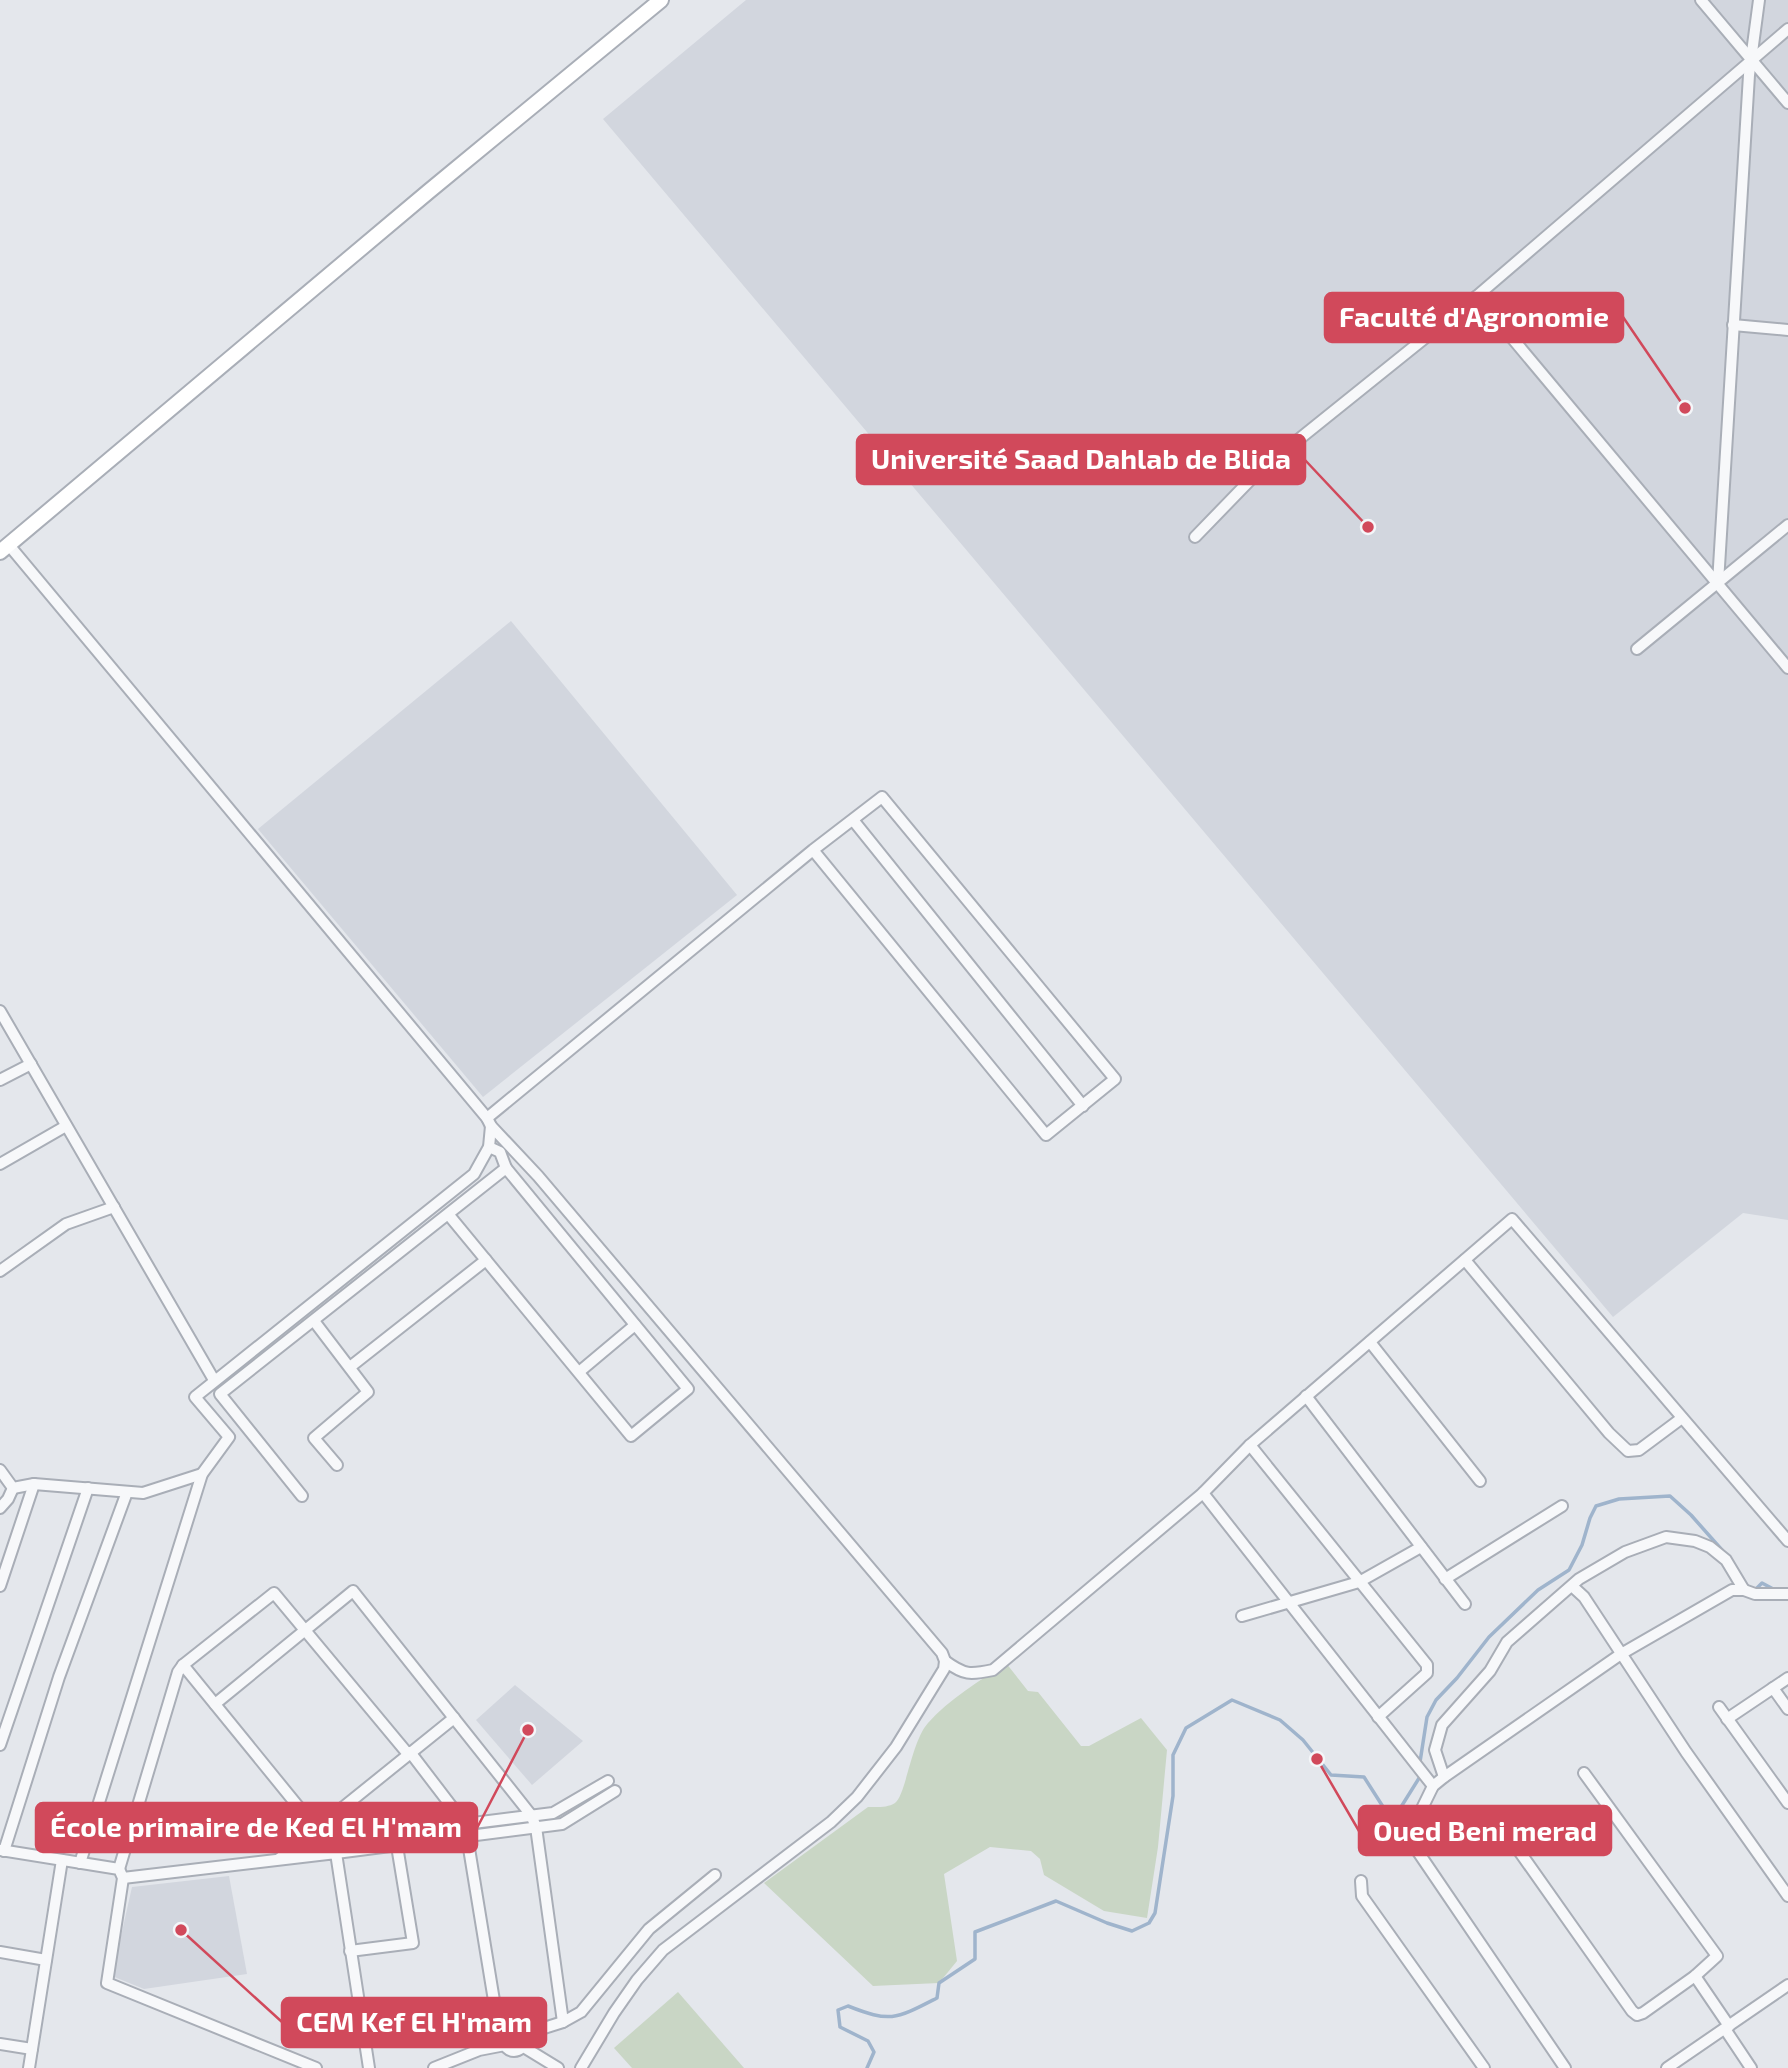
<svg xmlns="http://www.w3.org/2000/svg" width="1788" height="2068" viewBox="0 0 1788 2068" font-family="'Exo 2',sans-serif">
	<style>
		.built { fill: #d2d6de }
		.green { fill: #c9d6c5 }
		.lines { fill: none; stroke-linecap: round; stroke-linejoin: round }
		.stream { stroke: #9fb4cc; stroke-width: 3.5 }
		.street-casing { stroke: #a9aeb7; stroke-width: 14 }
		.secondary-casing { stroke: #a9aeb7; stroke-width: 18 }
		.street { stroke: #f7f8fa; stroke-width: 10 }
		.secondary { stroke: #fff; stroke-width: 14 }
		.leader { fill: none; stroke: #d1495b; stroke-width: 2.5 }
		.callout-dot { fill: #d1495b; stroke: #f4f6f9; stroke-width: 2.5 }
		.callout { fill: #d1495b; stroke: #d1495b; stroke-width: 2.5 }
		.callout-label { font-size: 28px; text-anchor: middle; font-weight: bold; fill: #fff }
	</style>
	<rect width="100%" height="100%" fill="#e4e7ec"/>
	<g class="built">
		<polygon points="746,0 1788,0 1788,1220 1743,1213 1613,1317 603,119"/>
		<polygon points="511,621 737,895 483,1097 258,829"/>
		<polygon points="515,1685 583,1741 532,1785 476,1720"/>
		<polygon points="229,1876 247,1974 144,1989 112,1976 132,1887"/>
	</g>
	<g class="green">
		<path d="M 1006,1663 L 1028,1691 L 1038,1692 L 1081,1746 L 1089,1746 L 1141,1718 L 1167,1750 L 1158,1847 L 1147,1918 L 1104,1911 L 1044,1875 L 1040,1859 L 1031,1851 L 990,1847 L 944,1874 L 957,1961 L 939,1983 L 873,1986 L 764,1883 L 868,1807 C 877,1807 887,1808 895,1803 C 906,1795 911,1742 928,1723 C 949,1699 980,1681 1006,1663 Z"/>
		<polygon points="678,1992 744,2068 632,2068 614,2048"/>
	</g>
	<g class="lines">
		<g class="stream">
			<polyline points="1755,1590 1762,1583 1777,1591"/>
			<polyline points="1420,1762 1427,1717 1436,1700 1457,1678 1489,1637 1538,1590 1569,1570 1582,1545 1590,1518 1596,1506 1619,1499 1670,1496 1691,1515 1722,1550"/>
			<path d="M 867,2068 L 874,2052 L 868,2041 L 840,2027 L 838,2010 L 848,2006 C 891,2023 896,2019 937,1998 L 939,1983 L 975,1959 L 975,1932 L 1056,1901 L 1107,1923 L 1132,1931 L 1149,1923 L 1155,1913 L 1173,1796 L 1173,1755 L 1186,1728 L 1232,1700 L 1280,1720 L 1303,1740 L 1331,1775 L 1364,1777 L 1387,1813 L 1401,1807 L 1421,1775"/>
		</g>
		<g class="street-casing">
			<g id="street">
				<polyline points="1701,0 1788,103"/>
				<polyline points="1477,296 1788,668"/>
				<polyline points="1733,325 1788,330"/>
				<polyline points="1195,537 1257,473 1477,296 1788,29"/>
				<polyline points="8,544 487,1118 491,1126 538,1176 942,1653 945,1661 944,1669 896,1747 857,1797 831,1822 663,1950 637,1980 614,2013 581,2068"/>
				<polyline points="1718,583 1749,75 1759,0"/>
				<polyline points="1637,649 1788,525"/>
				<polyline points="853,820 1083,1106"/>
				<polyline points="0,1011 214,1380"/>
				<polyline points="0,1080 31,1064"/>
				<polyline points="487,1118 813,850 882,797 1115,1079 1046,1135 813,850"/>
				<polyline points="489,1147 500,1152 506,1168"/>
				<polyline points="0,1164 66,1126"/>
				<polyline points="1465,1260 1609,1433 1628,1451 1639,1450 1682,1418"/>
				<polyline points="0,1271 66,1224 114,1207"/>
				<polyline points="314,1321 368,1392 314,1438 337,1465"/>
				<polyline points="1370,1342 1480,1481"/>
				<polyline points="350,1367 486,1260"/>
				<polyline points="579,1372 635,1325"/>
				<polyline points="1306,1396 1465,1604"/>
				<polyline points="1250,1445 1427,1665 1427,1673 1378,1717"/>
				<polyline points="0,1470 13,1488 34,1484 143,1493 202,1474"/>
				<polyline points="1203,1493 1433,1786"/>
				<path d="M 302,1496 L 220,1394 C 315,1319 410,1243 506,1168 L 688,1389 L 631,1436 L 448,1214"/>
				<polyline points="0,1508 8,1499 13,1488"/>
				<polyline points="1445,1579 1562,1506"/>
				<polyline points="0,1586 34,1484"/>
				<polyline points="1572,1586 1584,1597 1686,1752 1788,1896"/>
				<polyline points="1242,1616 1359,1582 1421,1547"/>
				<path d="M 945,1661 C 964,1675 970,1675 993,1670 L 1203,1493 L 1250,1445 L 1512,1219 L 1788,1541"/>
				<polyline points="183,1665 336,1853 562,1824 615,1791"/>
				<polyline points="1773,1688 1788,1709"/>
				<polyline points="215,1704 353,1591 531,1815 536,1827 563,2022"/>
				<polyline points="1719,1707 1788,1803"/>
				<polyline points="1727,1719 1788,1678"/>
				<polyline points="0,1745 88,1488"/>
				<polyline points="410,1752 465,1824 498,2025 504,2039"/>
				<polyline points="1444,1777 1435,1750 1442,1725 1490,1671 1507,1642 1579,1579 1625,1552 1666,1537 1695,1541 1710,1547 1726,1560 1744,1590"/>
				<polyline points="1493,1814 1632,2011 1637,2015 1643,2013 1695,1976 1717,1956 1584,1773"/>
				<polyline points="324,1838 465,1824 553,1813 608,1781"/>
				<polyline points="0,1850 119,1869 123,1878 107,1983 316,2068"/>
				<polyline points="4,1851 59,1677 127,1492"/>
				<polyline points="279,1859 454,1718"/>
				<polyline points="80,1863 202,1474 229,1437 195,1397 474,1174 489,1147 491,1126"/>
				<polyline points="119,1869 178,1672 183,1665 274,1593 408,1754"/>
				<polyline points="123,1878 336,1853 369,2068"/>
				<polyline points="1361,1881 1362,1896 1484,2068"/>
				<polyline points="350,1951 413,1943 397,1846"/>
				<polyline points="0,1952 46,1960"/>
				<polyline points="1695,1976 1729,2026"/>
				<polyline points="1725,2029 1751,2068"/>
				<circle cx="514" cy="2041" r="10"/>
				<polyline points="522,2035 563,2022 581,2012 649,1929 715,1875"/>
				<polyline points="0,2044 32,2049"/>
				<polyline points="522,2046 558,2068"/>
				<polyline points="29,2068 62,1860"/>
				<polyline points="434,2068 479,2050 505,2045"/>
				<polyline points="1565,2068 1412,1843 1410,1836 1412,1829 1433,1786 1444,1777 1621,1654 1732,1590 1744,1590 1755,1594 1788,1594"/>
				<polyline points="1667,2068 1788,1985"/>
			</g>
		</g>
		<g class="secondary-casing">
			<polyline id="secondary" points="0,552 428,192 661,0"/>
		</g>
		<use href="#street" class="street"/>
		<use href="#secondary" class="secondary"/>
	</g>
	<path class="leader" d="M1685 408L1623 317M1368 527L1305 460M528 1730L477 1828M1317 1759L1359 1831M181 1930L282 2022"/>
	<g class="callout-dot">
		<circle cx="1685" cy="408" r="7"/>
		<circle cx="1368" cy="527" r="7"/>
		<circle cx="528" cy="1730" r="7"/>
		<circle cx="1317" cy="1759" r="7"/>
		<circle cx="181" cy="1930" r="7"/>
	</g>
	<g class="callout">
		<rect x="1325" y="293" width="298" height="49" rx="7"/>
		<rect x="857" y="435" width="448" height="49" rx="7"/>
		<rect x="36" y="1803" width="441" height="49" rx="7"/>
		<rect x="1359" y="1806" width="252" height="49" rx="7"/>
		<rect x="282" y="1998" width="264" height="49" rx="7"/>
	</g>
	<g class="callout-label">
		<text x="1474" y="327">Faculté d'Agronomie</text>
		<text x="1081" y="469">Université Saad Dahlab de Blida</text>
		<text x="256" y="1837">École primaire de Ked El H'mam</text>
		<text x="1485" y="1841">Oued Beni merad</text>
		<text x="414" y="2032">CEM Kef El H'mam</text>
	</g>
</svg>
